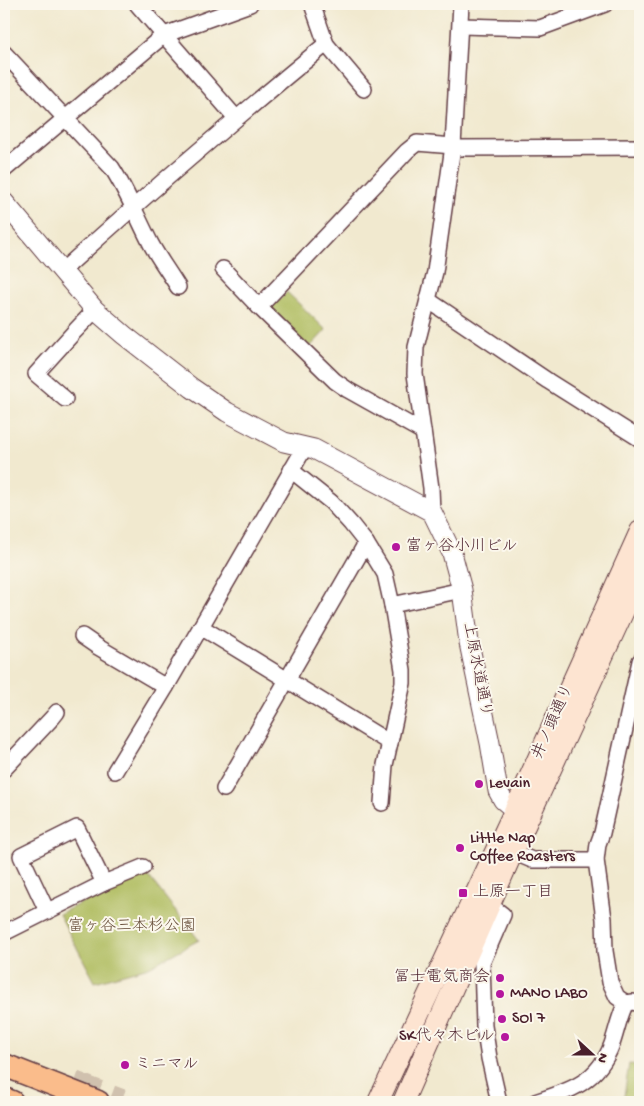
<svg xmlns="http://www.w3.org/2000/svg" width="644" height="1106" viewBox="0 0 644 1106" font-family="'Gochi Hand','Klee One',sans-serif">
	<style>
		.green { fill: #afbc5e; stroke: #7c6e44 }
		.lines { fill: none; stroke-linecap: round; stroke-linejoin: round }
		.motorway-tunnel { stroke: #d0c1ae; stroke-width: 26; stroke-dasharray: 26 13; stroke-linecap: butt }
		.minor-casing { stroke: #633d44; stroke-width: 18 }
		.tertiary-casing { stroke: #633d44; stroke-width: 21 }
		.secondary-casing { stroke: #633d44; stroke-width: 22 }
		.primary-casing { stroke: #633d44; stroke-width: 25 }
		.minor { stroke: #fff; stroke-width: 15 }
		.tertiary { stroke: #fff; stroke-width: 19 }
		.secondary { stroke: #fde4d1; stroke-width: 20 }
		.primary { stroke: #fabc8b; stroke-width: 22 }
		.poi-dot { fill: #b5179e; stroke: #fbf7ec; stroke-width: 2 }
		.labels { text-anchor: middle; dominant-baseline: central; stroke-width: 4; stroke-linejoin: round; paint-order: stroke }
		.poi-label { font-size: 16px; fill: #4a1f2b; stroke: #fbf7ec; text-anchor: start }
		.street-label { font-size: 16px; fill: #4a1f2b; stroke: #fbf7ec }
		.park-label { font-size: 16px; fill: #684e3a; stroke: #fbf7ec }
	</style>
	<rect width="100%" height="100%" fill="#fbf7ec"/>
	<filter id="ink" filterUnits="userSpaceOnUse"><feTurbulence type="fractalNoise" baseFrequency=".02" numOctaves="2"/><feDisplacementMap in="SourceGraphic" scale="10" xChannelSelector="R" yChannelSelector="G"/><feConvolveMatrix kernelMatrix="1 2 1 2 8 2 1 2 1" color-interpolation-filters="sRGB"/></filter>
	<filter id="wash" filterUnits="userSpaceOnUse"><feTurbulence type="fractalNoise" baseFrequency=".0096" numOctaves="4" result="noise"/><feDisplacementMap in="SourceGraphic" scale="20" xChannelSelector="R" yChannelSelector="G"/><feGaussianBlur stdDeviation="1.12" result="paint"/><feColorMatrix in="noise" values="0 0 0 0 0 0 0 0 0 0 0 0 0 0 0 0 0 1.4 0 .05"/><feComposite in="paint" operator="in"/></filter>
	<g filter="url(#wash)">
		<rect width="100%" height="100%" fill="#f1e9cf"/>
		<g class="green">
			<polygon points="287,292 326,330 309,348 270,309"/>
			<polygon points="146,873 199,940 149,967 95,982 59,914 111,888"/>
			<polygon points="629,1064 640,1065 640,1102 623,1102"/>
		</g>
	</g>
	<g filter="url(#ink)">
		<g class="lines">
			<polyline class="motorway-tunnel" points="74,1084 121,1102"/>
			<g class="minor-casing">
				<g id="minor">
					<polyline points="137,4 236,118"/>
					<polyline points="312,4 326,44 364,89"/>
					<polyline points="461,26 540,28 605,4"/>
					<path d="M 4,53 L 112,168 C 127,191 138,219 151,244 C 159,259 169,272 178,287"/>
					<polyline points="4,170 164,35 250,4"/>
					<polyline points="223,269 259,307 335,381 348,390 423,432"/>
					<path d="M 62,271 C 148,193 236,118 326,44"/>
					<polyline points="428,300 548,381 640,439"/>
					<polyline points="259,307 407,151 417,143 453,146 458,148 640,147"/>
					<polyline points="65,399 36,374 75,331 95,310"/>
					<polyline points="291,470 331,502 351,524 366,543 385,574 392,605 403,670 403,683 385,765 382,803"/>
					<polyline points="432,512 431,488 415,374 416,347 435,272 453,146 461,4"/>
					<polyline points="392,605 462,590"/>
					<polyline points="201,627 390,743"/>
					<polyline points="82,636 98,647 166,687"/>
					<polyline points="640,661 602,833 598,844 596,860 604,919 605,951 610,982 617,997 626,1003 633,1002 640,1004"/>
					<polyline points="4,769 53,717 57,712"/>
					<polyline points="115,771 166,687 305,447"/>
					<polyline points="224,789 366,543"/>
					<polyline points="513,852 532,860 596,860"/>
					<polyline points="490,905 503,915 482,963 484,1026 489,1058 499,1102"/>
					<polyline points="47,911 21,856 77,828 104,883"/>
					<polyline points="4,933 104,883 143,867"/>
					<path d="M 535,1102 C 570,1091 598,1082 612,1044 C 617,1030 619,1016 626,1003"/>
				</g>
			</g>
			<g class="tertiary-casing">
				<polyline id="tertiary" points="4,202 95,310 124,335 192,388 227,412 284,442 314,449 432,512 452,553 462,590 469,643 490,743 498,791 503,800 509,805 529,815"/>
			</g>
			<g class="secondary-casing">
				<g id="secondary">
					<polyline points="378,1102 515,809 640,531"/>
					<polyline points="403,1102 513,852 640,576"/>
				</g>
			</g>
			<g class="primary-casing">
				<g id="primary">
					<polyline points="4,1065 98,1102"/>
					<polyline points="4,1099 12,1102"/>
				</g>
			</g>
			<use href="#minor" class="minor"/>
			<use href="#tertiary" class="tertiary"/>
			<use href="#secondary" class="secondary"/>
			<use href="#primary" class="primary"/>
		</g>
	</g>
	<g class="poi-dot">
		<circle cx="396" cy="547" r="5"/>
		<circle cx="479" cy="784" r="5"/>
		<circle cx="460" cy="848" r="5"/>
		<rect x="458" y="888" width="10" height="10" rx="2.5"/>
		<circle cx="500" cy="978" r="5"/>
		<circle cx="500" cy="994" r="5"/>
		<circle cx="502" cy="1019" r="5"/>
		<circle cx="505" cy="1037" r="5"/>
		<circle cx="125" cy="1065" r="5"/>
	</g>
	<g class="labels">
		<g class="poi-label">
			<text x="406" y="547">富ヶ谷小川ビル</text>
			<text x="489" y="784">Levain</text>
			<text x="470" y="839">Little Nap<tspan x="470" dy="18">Coffee Roasters</tspan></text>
			<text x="473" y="893">上原一丁目</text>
			<text x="490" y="978" text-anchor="end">冨士電気商会</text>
			<text x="510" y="994">MANO LABO</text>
			<text x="512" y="1019">SOI 7</text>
			<text x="495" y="1037" text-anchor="end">SK代々木ビル</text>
			<text x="135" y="1065">ミニマル</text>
		</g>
		<g class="street-label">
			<text transform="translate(476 670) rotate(79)">上原水道通り</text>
			<text transform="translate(554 722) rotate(-66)">井ノ頭通り</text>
		</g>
		<g class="park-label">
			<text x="132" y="927">富ヶ谷三本杉公園</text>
		</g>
	</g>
	<rect width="644" height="1106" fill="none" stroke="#fbf7ec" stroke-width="20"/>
	<g transform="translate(592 1054) rotate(111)" stroke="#fbf7ec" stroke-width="4" paint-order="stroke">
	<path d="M0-4L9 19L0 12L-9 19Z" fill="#4a1f2b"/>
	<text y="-8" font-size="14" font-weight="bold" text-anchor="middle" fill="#4a1f2b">N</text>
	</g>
</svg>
